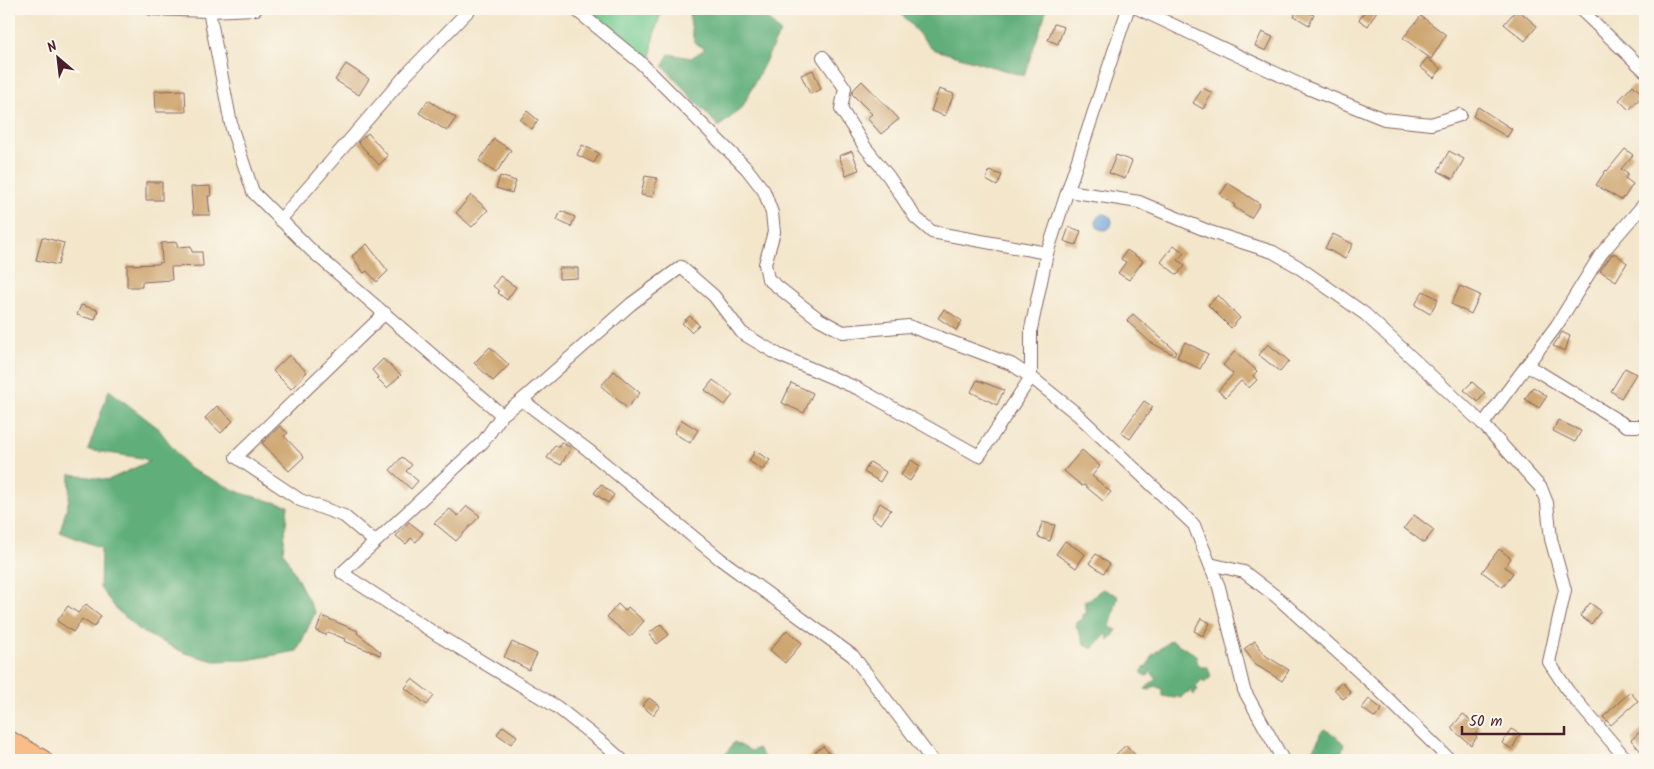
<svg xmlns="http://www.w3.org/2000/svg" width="1654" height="769" viewBox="0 0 1654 769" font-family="Kalam,sans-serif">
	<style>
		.green { fill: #75cb90; stroke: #60755e }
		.forest { fill: #60af7a; stroke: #556752 }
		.water { fill: #6ba1d8; stroke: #5a6082 }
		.building { fill: #cea671 }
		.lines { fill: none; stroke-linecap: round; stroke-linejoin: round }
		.street-casing { stroke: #856563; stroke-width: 14 }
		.primary-casing { stroke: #856563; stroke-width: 22 }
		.street { stroke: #fff; stroke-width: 12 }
		.primary { stroke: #f8bd89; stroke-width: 20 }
	</style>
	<rect width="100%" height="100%" fill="#fbf7ec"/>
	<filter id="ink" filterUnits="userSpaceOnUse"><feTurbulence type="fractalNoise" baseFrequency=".02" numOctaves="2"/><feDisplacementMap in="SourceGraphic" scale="10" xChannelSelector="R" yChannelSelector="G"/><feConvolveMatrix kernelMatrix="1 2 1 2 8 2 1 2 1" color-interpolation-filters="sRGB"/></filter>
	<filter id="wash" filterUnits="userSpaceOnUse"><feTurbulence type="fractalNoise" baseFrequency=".0096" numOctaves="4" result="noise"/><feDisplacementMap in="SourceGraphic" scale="20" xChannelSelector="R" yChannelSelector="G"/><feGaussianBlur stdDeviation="1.12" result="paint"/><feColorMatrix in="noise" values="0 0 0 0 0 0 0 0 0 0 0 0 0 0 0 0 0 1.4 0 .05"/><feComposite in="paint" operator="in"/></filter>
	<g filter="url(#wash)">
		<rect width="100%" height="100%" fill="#f3e6cb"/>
		<polygon class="green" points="582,9 662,9 653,38 651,59"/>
		<g class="forest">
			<polygon points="688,9 759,9 780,32 742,108 719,127 663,66 669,54 691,58 705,49 694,42"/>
			<polygon points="897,9 1047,9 1024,76 932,49"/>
			<polygon points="109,390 158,428 188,468 241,493 288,506 283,551 315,613 297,651 247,660 214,661 185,653 142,632 117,610 100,588 101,548 60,532 69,499 70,474 108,480 150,461 142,458 88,450"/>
			<polygon points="1103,589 1118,596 1110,627 1117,630 1109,641 1107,634 1092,649 1085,645 1076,626 1078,621 1082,620 1082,615 1087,613 1084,601 1094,597 1098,592"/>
			<polygon points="1171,640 1198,656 1196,661 1202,667 1208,667 1211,677 1204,683 1203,679 1195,687 1198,689 1194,695 1190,689 1189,693 1185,693 1180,699 1178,696 1175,698 1162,696 1162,689 1155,686 1150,690 1145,689 1156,679 1150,670 1149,675 1145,676 1141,672 1151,660 1151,656"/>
			<polygon points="1324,729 1336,736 1344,744 1341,755 1343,760 1311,760 1309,755 1321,736 1320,733"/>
			<polygon points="734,742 751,751 758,748 765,759 729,760 724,757"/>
		</g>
		<circle class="water" cx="1104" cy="222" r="8"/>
		<g id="blocks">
			<g class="building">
				<polygon points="1298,9 1302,9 1314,15 1309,25 1294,16"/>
				<polygon points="1366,9 1378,9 1368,26 1359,20"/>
				<polygon points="1517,9 1537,26 1525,41 1504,24"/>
				<polygon points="1421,16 1446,35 1431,59 1403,38"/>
				<polygon points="1054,24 1064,27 1058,44 1048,40"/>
				<polygon points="1262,32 1273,37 1266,51 1255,46"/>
				<polygon points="1427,58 1441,69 1434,78 1420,67"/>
				<polygon points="346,64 369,79 359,95 335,80"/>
				<polygon points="813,70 821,89 810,94 801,75"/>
				<polygon points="862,81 899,119 881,134 867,118 872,114 852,94 853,90"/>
				<polygon points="1633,85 1643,95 1629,110 1619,100"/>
				<polygon points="1203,88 1212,93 1203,109 1193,103"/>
				<polygon points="939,89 954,94 945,116 931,111"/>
				<polygon points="185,90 186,112 156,112 155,91"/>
				<polygon points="428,100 456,118 447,131 419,113"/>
				<polygon points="1478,107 1512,129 1507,137 1473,116"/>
				<polygon points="527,111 538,120 532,129 520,120"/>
				<polygon points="368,133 388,156 379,165 358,142"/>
				<polygon points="494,139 511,150 496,173 479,161"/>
				<polygon points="582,145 599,153 594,163 577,155"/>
				<polygon points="1625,149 1633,155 1621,169 1628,173 1625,178 1633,184 1624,198 1623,197 1621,200 1596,185 1606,170 1607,171"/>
				<polygon points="852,151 859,170 846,175 839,156"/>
				<polygon points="1449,151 1464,159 1453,179 1438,171"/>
				<polygon points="1116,155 1132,161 1125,179 1109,173"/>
				<polygon points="989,171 1002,175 997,186 986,180"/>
				<polygon points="500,176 516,181 512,193 496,188"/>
				<polygon points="645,176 657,178 653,197 641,195"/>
				<rect x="146" y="182" width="16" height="18"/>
				<polygon points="1228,183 1260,204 1251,218 1234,207 1235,205 1220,195"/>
				<polygon points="210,186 211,196 208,196 210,215 193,215 191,187"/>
				<polygon points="471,195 488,210 472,227 456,213"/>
				<polygon points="561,211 575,217 571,227 557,220"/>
				<polygon points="1069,227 1081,231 1076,245 1064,241"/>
				<polygon points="1333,234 1353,244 1345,259 1325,248"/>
				<polygon points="42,237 64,243 58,265 36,260"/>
				<polygon points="177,242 177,247 191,246 192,252 202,252 203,266 171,267 172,280 142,282 142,287 127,287 127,265 158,264 158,263 162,262 161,243"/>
				<polygon points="367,244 388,271 377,282 367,271 364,273 352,256"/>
				<polygon points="1174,245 1184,253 1178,260 1185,266 1177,275 1161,262"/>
				<polygon points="1127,250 1143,261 1129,280 1118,273 1126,262 1121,259"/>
				<polygon points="1612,254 1616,254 1627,263 1616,281 1600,271"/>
				<polygon points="559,268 578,268 578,278 559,279"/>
				<polygon points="500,276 516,287 507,300 498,293 499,291 493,286"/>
				<polygon points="1460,286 1480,295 1471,314 1451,304"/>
				<polygon points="1423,291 1438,299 1430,314 1415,305"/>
				<polygon points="1218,295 1240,318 1231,328 1208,305"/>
				<polygon points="81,305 98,310 95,320 77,315"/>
				<polygon points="944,309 962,321 956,330 938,318"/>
				<polygon points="1133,314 1176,351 1174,355 1150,342 1127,321"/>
				<polygon points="690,316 699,325 691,332 682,323"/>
				<polygon points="1562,332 1570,336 1565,351 1553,346"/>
				<polygon points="1185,342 1208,354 1200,369 1177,357"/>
				<polygon points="1268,344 1289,361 1280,372 1259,355"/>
				<polygon points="490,347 509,365 493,381 474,363"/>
				<polygon points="1235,351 1257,371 1253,376 1257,380 1249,388 1241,381 1226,397 1218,391 1233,374 1223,365"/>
				<polygon points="289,355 307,372 291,389 273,371"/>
				<polygon points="383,359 401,375 387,388 377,378 378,377 372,370"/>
				<polygon points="1625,368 1636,374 1621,398 1611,391"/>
				<polygon points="614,371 640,393 627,408 601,386"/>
				<polygon points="713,380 733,395 725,405 705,390"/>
				<polygon points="977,380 1004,390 997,405 971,392"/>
				<polygon points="1472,382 1485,393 1478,402 1464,390"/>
				<polygon points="791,383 813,393 804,413 782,403"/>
				<polygon points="1533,387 1547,396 1539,408 1525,399"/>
				<polygon points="1144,401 1153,407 1130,439 1121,433"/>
				<polygon points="217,406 233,421 221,433 205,418"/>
				<polygon points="682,420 698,430 690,443 674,433"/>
				<polygon points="1558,420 1581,431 1575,442 1553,431"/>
				<polygon points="280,426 288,433 284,436 304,457 289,471 262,443"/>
				<polygon points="561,442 571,448 561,465 547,458 555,445 559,447"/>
				<polygon points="1082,450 1100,466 1092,476 1111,492 1103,501 1084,485 1082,486 1064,471"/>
				<polygon points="755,451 770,460 763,470 749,461"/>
				<polygon points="402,457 412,465 406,471 418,481 411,489 390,470"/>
				<polygon points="911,460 920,466 910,481 901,475"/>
				<polygon points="870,462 886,472 880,482 864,472"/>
				<polygon points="601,484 614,495 608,503 594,493"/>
				<polygon points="880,503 891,510 881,524 871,517"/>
				<polygon points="467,506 480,516 456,541 434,523 450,509 458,516"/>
				<polygon points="1414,515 1434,530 1424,543 1404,528"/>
				<polygon points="409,522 423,533 416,542 411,538 406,544 396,536"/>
				<polygon points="1042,522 1055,525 1050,541 1038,537"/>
				<polygon points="1065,541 1085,554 1076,568 1056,554"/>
				<polygon points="1499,549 1511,558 1505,567 1513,573 1503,587 1482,572"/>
				<polygon points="1096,554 1110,564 1104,573 1089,563"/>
				<polygon points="1590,603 1601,611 1591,624 1580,616"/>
				<polygon points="86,604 101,616 94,627 82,619 73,632 57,621 68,606 78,613"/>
				<polygon points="618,604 625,611 628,607 644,621 630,637 607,617"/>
				<polygon points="322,616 358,631 357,633 381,652 380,655 344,641 345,639 328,632 326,635 316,631"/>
				<polygon points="1201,618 1210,623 1203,636 1194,631"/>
				<polygon points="661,624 669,635 657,644 649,633"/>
				<polygon points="787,630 802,643 785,663 770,650"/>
				<polygon points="1255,641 1266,656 1289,670 1282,681 1256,665 1244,649"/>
				<polygon points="512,642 537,654 529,670 504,657"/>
				<polygon points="412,679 434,696 427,705 405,688"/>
				<polygon points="1342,682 1351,693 1343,699 1334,689"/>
				<polygon points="1630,692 1638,701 1611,725 1603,717"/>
				<polygon points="649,698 660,706 653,715 642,706"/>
				<polygon points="1369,699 1382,709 1375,718 1362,708"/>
				<polygon points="1463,714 1480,728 1475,735 1477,737 1471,745 1451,728"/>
				<polygon points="503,726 517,736 511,744 497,734"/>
				<polygon points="1645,727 1645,756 1631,740"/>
				<polygon points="1511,729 1520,734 1512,749 1502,743"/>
				<polygon points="1126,745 1140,760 1110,760"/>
				<polygon points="823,746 835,760 805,760"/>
			</g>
		</g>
	</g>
	<g filter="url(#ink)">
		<use href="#blocks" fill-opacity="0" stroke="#856563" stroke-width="1"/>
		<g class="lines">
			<g class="street-casing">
				<g id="street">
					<polyline points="151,9 209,11 215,9"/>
					<polyline points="256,9 209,11 232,129 253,192 312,251 502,415"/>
					<polyline points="575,9 640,62 747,169 764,191 772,213 774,232 765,264 768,279 793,299 819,319 843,332 909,326 1011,364 1031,377 979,456 859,389 779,355 742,333 714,296 681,267 631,304 522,400 502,415 483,442 342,573 436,634 557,707 604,744 622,760"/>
					<polyline points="1128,9 1047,253 1031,329 1031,377 1077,414 1194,525 1219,587 1244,690 1283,760"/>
					<polyline points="1139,9 1305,87 1384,119 1431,124 1460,115"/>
					<polyline points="1580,9 1645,71"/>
					<polyline points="823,57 845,88 841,109 865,147 889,177 915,217 932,232 1047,253"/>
					<polyline points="1068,191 1139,202 1210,232 1273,252 1297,266 1365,314 1483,424 1541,488 1547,503 1551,539 1565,590 1549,662 1568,691 1627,760"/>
					<polyline points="280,220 406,75 470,9"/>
					<polyline points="1526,366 1539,372 1627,426 1645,426"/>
					<polyline points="522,400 588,450 720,559 853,656 932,760"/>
					<polyline points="1483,424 1557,325 1601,254 1645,203"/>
					<polyline points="375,542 344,516 300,500 236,457 385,313"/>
					<polyline points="1210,564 1244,572 1278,598 1376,687 1450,760"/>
				</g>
			</g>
			<g class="primary-casing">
				<polyline id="primary" points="9,741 42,760"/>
			</g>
			<use href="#street" class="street"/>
			<use href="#primary" class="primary"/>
		</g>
	</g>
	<rect width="1654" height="769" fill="none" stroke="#fbf7ec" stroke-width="30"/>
	<g transform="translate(58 58) rotate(332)" stroke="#fbf7ec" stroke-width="4" paint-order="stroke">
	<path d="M0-4L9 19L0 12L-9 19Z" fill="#4a1f2b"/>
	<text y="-8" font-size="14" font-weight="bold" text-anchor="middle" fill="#4a1f2b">N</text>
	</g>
	<path d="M1462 726v8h102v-8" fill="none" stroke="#4a1f2b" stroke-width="2.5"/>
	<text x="1469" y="726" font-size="15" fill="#4a1f2b" stroke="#fbf7ec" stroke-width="4" paint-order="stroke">50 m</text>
</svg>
